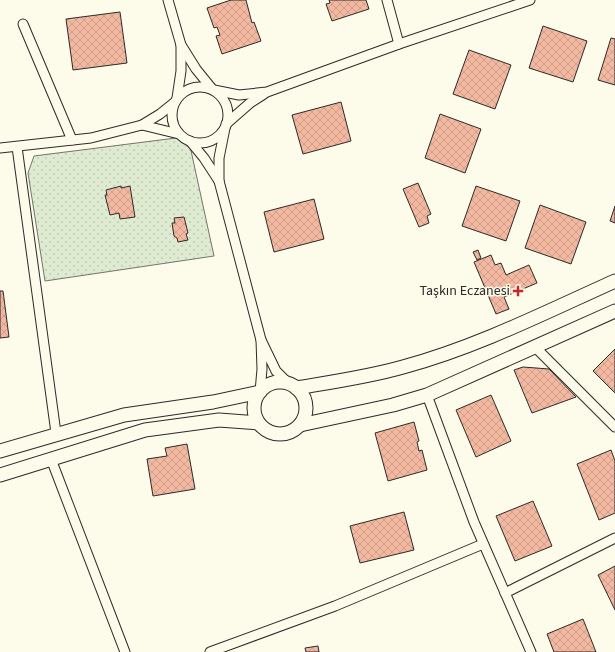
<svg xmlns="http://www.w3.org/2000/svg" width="615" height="652" viewBox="0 0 615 652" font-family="'Source Sans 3',sans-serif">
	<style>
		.park { fill: url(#park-dots); stroke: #74746e }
		.building { fill: url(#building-cross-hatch); stroke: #2b2b2b }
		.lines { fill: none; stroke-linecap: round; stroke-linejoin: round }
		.minor-casing { stroke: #2b2b2b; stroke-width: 11 }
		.secondary-casing { stroke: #2b2b2b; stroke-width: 15 }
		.minor { stroke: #fdfbea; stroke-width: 9 }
		.secondary { stroke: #fdfbea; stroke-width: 13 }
		.poi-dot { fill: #c62828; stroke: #fdfbea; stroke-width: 1.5 }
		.labels { text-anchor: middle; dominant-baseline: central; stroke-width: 3; stroke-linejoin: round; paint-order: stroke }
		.poi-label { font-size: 14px; fill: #2b2b2b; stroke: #fdfbea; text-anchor: end }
	</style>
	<defs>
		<pattern id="park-dots" width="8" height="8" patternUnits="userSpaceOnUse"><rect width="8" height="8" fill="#deebd1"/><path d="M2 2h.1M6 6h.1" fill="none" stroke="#bfcab4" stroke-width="1.8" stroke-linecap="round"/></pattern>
		<pattern id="building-cross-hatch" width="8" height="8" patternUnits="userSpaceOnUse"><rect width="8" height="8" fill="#f2b8a0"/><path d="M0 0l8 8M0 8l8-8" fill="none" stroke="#d09e8a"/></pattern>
	</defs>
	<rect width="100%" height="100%" fill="#fdfbea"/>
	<polygon class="park" points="176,138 183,140 190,146 214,256 45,281 28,173 34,156"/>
	<g class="building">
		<polygon points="231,0 246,0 252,23 254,22 261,41 222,54 216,36 220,35 217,27 214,28 207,8"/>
		<polygon points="329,0 366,0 369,9 332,21 326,4 330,3"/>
		<polygon points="120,12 127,63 73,70 66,19"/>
		<polygon points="543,26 587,41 573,82 529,68"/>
		<polygon points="611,38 615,39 615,85 598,80"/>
		<polygon points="469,50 511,65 495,109 453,94"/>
		<polygon points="341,102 351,141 303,154 292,115"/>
		<polygon points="440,114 481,129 465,173 425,158"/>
		<polygon points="418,183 431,214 427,216 429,223 419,227 403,189"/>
		<polygon points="121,186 121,188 130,186 135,217 120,219 119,213 110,215 105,195 107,195 106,190"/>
		<polygon points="476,186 520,201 506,241 462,226"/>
		<polygon points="314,199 324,239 274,252 264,212"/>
		<polygon points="540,205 586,222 571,264 525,248"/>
		<polygon points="615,206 615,223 610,221"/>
		<polygon points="184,217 188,233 186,234 188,240 178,242 177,238 174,236 172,223 175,223 174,218"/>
		<polygon points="478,250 481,258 477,260 473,252"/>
		<polygon points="491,255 495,265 501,263 506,275 529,265 537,283 504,297 509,309 496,314 474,262"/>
		<polygon points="0,291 3,291 9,337 0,338"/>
		<polygon points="615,349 615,393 593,371"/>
		<polygon points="523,367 549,369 576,397 532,413 514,370"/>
		<polygon points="491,395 511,441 476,457 456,410"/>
		<polygon points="414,422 419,441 417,442 419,451 422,450 427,470 388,481 375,433"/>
		<polygon points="187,444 195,489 153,496 147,459 167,456 165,448"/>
		<polygon points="611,450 615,461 615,513 599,520 577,464"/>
		<polygon points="533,501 552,546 515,561 496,516"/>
		<polygon points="404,512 414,550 360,563 350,526"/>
		<polygon points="615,566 615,610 598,575"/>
		<polygon points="583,619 596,652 554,652 547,634"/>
		<polygon points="318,646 319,652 306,652 305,648"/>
	</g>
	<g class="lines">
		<g class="minor-casing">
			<g id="minor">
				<polyline points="168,0 181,45 196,69 213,90"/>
				<polyline points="387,0 399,44"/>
				<polyline points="23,24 72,140"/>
				<circle cx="200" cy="115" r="28"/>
				<polyline points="214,90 239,95 267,92 399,44 530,0"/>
				<polyline points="177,98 181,71 181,45"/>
				<polyline points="226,124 250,103 264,94"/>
				<polyline points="142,125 179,134"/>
				<polyline points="225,128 219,158 219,181 261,340"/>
				<polyline points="190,141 204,158 219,181"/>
				<polyline points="17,147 56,433"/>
				<polyline points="0,148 91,138 142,125 160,114 175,102"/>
				<polyline points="535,347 615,427"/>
				<polyline points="260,392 262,369 261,340 276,371 289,384"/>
				<polyline points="427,395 474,522 531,652"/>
				<polyline points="51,459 125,652"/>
				<polyline points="505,593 615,538"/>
				<polyline points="210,652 335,606 483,544"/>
			</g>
		</g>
		<g class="secondary-casing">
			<g id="secondary">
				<circle cx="280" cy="408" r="26"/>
				<path d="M 296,388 C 332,382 368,377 403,367 C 477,347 546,312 615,281"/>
				<polyline points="300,425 393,405 427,395 615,311"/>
				<polyline points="0,451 124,415 213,402 260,392"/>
				<polyline points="0,475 145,430 219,420 258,423"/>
			</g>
		</g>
		<use href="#minor" class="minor"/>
		<use href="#secondary" class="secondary"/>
	</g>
	<path class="poi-dot" d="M516 285h4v4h4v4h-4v4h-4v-4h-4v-4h4z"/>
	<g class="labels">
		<g class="poi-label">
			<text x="510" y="291">Taşkın Eczanesi</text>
		</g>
	</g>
</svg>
